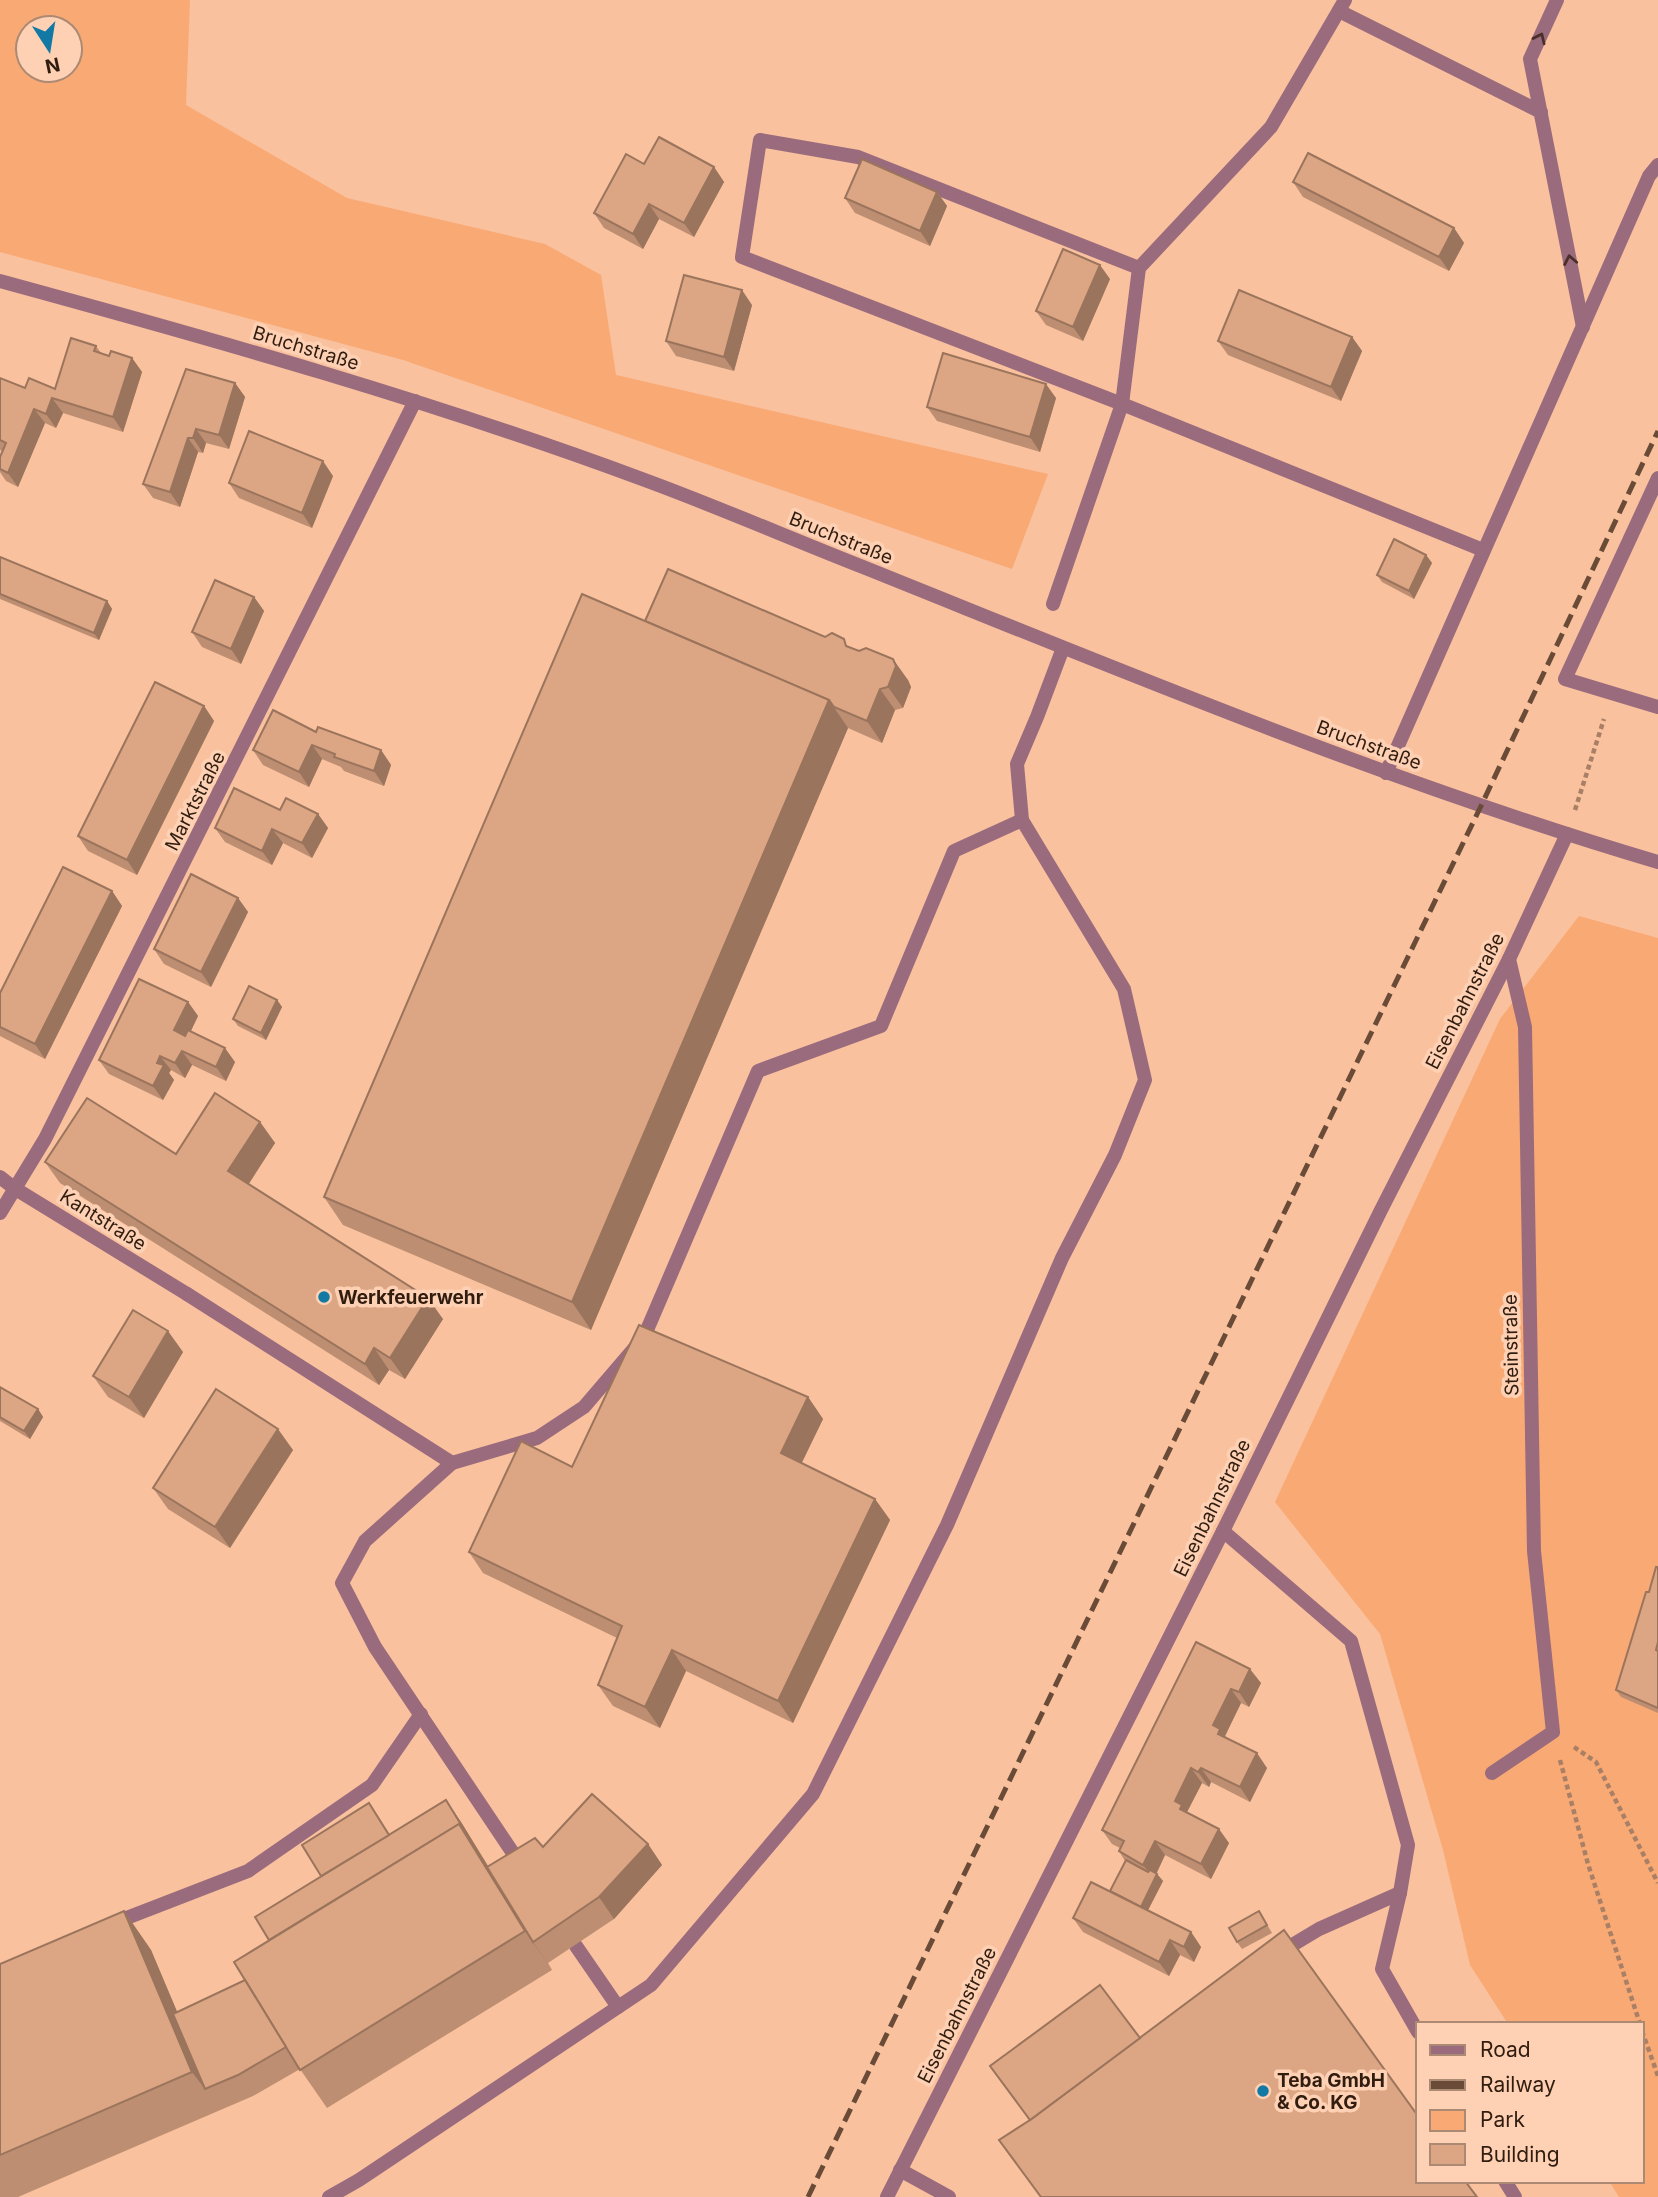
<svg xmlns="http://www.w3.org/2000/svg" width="1658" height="2197" viewBox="0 0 1658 2197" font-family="Inter,sans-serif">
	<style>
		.green { fill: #f9a974; fill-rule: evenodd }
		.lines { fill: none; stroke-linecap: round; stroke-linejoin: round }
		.path { stroke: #a98065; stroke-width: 4.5; stroke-dasharray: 5 3.5; stroke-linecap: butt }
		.service { stroke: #9a6b7d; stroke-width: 14 }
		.minor { stroke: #9a6b7d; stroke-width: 14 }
		.tertiary { stroke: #9a6b7d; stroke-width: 14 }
		.rail { stroke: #694b37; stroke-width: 5; stroke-dasharray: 14 7; stroke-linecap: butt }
		.wall { fill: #bd8e71 }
		.shaded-wall { fill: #9a745c }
		.building { fill: #dca583; stroke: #9a745c; stroke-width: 2 }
		.oneway { stroke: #4b302a }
		.poi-dot { fill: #1278a4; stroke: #fed1b5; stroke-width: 2.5 }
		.labels { text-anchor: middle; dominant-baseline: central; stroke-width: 7; stroke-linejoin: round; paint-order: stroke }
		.street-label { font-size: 19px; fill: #311d0f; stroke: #fed1b5 }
		.poi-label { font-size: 19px; font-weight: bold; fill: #311d0f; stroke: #fed1b5; text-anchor: start }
	</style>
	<rect width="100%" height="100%" fill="#f9c19e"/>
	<g class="green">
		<path d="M 0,0 L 190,0 L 186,105 L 347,198 L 545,244 L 601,275 L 616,375 L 1048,474 L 1012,569 L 403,360 L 0,252 ZM 28,28 L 70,28 L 70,70 L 28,70 Z"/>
		<polygon points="1579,916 1658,938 1658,2197 1619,2197 1609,2181 1642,2181 1642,2024 1508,2024 1470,1965 1443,1850 1380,1634 1275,1502 1500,1019"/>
	</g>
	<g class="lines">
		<g class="path">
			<polyline points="1575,810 1604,719"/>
			<polyline points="1574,1747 1596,1762 1658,1883"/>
			<polyline points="1560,1760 1588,1864 1640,2024"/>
			<polyline points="1642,2031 1658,2076"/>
		</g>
		<g class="service">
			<polyline points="1557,0 1530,59 1583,327"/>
			<polyline points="1339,11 1541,112"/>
			<polyline points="1139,268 858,157 760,140 742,257 1122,404 1483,550"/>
			<polyline points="1658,478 1565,679 1658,707"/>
			<polyline points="1053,604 1122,404 1139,268 1271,127 1345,0"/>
			<polyline points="1386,773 1649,176 1658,165"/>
			<polyline points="187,1294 452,1463 537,1438 584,1407 644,1337 758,1071 881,1026 954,851 1022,820"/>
			<polyline points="452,1463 365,1541 342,1583 375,1647 523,1868"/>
			<polyline points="1223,1531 1351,1641 1408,1845 1400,1893 1382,1969 1418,2032"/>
			<polyline points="1492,1773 1553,1732 1534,1551 1525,1027 1509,959"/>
			<polyline points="111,1924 248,1871 372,1785 421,1714"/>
			<polyline points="576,1946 618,2007"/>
			<polyline points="1279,1953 1319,1929 1400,1893"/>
			<polyline points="900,2170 949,2197"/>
			<polyline points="1505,2181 1515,2197"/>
			<polyline points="329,2197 359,2180 651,1985 813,1794 947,1525 1062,1258 1115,1155 1145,1080 1124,989 1022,820 1017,764 1037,717 1063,648"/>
		</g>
		<g class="minor">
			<polyline points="0,1177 14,1188 187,1294"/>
			<polyline points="0,1213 45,1139 415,401"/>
			<polyline points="887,2197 1223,1531 1381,1210 1509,959 1567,834"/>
		</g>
		<path class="tertiary" d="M 0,281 C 216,340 432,401 642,479 C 716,506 789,538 863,567 C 1125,672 1387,782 1658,862"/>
		<polyline class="rail" points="808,2197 1481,806 1658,431"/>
	</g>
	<g class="wall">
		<polygon points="644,164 714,167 724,182 694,237 659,219 643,249 604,228 594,213"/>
		<polygon points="1293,182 1454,228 1464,243 1449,271 1303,197"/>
		<polygon points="937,192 947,206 930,246 855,213 845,198"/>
		<polygon points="1110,279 1083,341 1046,325 1036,311"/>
		<polygon points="752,305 734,371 676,356 666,341"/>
		<polygon points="1352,337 1362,351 1341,401 1228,355 1218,341"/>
		<polygon points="96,346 101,353 109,356 132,358 142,372 123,432 63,413 56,428 45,423 18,487 6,481 0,472 0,457 2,451 0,450 0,378 25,388 55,389"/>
		<polygon points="235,383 245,397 229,449 206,443 203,453 198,452 180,507 153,498 143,484"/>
		<polygon points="1056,398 1040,452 937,421 927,407"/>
		<polygon points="333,476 312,528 239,498 229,483"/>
		<polygon points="1426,555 1432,563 1414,599 1382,582 1377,575"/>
		<polygon points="0,557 107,601 112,609 99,640 0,599"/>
		<polygon points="254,597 264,611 241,664 202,647 192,632"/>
		<polygon points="645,621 825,637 850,648 908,680 911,687 903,708 895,710 882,743 848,728 591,1330 343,1225 324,1197"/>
		<polygon points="204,706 214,721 137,875 88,851 78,836"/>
		<polygon points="316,732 381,750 391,765 384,786 344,771 341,767 322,759 309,787 263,765 253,750"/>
		<polygon points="280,810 318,814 328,828 312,858 283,843 272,865 225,842 215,828"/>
		<polygon points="112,891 122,906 45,1059 0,1036 0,993"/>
		<polygon points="238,898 248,912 211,987 164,964 154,949"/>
		<polygon points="277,1000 282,1007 266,1040 238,1026 233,1019"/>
		<polygon points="188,1002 198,1016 191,1031 235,1062 226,1081 192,1065 185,1078 171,1070 169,1073 174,1080 163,1100 109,1074 99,1060"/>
		<polygon points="260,1122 275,1143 248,1184 443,1319 405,1379 389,1370 379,1385 60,1183 45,1162 176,1154"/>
		<polygon points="183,1352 144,1418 108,1397 93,1376"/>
		<polygon points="0,1387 38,1409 43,1417 30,1439 0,1421"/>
		<polygon points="808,1397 823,1419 801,1463 875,1499 890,1520 793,1723 686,1671 660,1728 613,1706 598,1685 617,1638 483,1573 469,1552 572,1467"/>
		<polygon points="293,1450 230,1548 168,1509 153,1488"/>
		<polygon points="1658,1567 1658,1713 1621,1697 1616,1690 1649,1592"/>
		<polygon points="1196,1642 1261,1683 1249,1707 1241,1703 1225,1736 1227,1738 1267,1768 1250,1802 1211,1782 1209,1787 1202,1783 1187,1812 1229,1843 1211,1879 1165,1855 1156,1873 1163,1881 1148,1910 1191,1932 1201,1947 1194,1962 1180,1955 1169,1976 1083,1932 1073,1918 1110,1891 1125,1861 1119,1851 1120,1848 1112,1844 1102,1830"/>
		<polygon points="369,1803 389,1835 461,1822 488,1866 543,1847 648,1844 662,1865 614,1919 548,1963 552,1970 327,2108 300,2069 253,2096 18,2197 0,2197 0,1964 124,1911 151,1950 177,2012 245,1980 269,1940 321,1876"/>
		<polygon points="1259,1911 1272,1933 1242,1949 1237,1942"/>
	</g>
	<g class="shaded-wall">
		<polygon points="714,167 724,182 694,237 684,223"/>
		<polygon points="937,192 947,206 930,246 920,231"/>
		<polygon points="649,204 659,219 643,249 633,234"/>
		<polygon points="1454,228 1464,243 1449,271 1439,257"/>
		<polygon points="1100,265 1110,279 1083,341 1073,327"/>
		<polygon points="742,290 752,305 734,371 724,357"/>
		<polygon points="1352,337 1362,351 1341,401 1331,387"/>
		<polygon points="132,358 142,372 123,432 113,417"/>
		<polygon points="235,383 245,397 229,449 219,435"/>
		<polygon points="1046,384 1056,398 1040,452 1030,437"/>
		<polygon points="52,398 63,413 56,428 46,414"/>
		<polygon points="34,409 45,423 18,487 8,473"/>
		<polygon points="196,429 206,443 203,453 193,438"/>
		<polygon points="188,438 198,452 180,507 170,492"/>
		<polygon points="323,461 333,476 312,528 302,513"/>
		<polygon points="1426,555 1432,563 1414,599 1409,591"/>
		<polygon points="254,597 264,611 241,664 231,649"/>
		<polygon points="107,601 112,609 99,640 94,633"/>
		<polygon points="893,659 908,680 911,687 903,708 888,687"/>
		<polygon points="880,689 895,710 882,743 867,721"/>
		<polygon points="829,700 848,728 591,1330 572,1302"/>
		<polygon points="204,706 214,721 137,875 127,860"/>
		<polygon points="312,745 322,759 309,787 299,772"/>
		<polygon points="381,750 391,765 384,786 374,771"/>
		<polygon points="318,814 328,828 312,858 302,843"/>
		<polygon points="272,829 283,843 272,865 262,851"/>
		<polygon points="112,891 122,906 45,1059 35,1044"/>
		<polygon points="238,898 248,912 211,987 201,972"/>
		<polygon points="277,1000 282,1007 266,1040 261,1033"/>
		<polygon points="188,1002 198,1016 184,1045 174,1030"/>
		<polygon points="225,1048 235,1062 226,1081 216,1067"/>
		<polygon points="182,1051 192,1065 185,1078 175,1063"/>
		<polygon points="160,1056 171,1070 169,1073 174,1080 163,1100 153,1086 157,1063"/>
		<polygon points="260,1122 275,1143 243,1193 228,1171"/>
		<polygon points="428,1298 443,1319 405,1379 390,1358"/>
		<polygon points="168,1331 183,1352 144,1418 129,1397"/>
		<polygon points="374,1348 389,1370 379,1385 365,1364"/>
		<polygon points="808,1397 823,1419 796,1475 781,1453"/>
		<polygon points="38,1409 43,1417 30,1439 24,1431"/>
		<polygon points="278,1429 293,1450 230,1548 215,1527"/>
		<polygon points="875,1499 890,1520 793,1723 778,1701"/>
		<polygon points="672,1650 686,1671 660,1728 645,1707"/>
		<polygon points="1250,1669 1261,1683 1249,1707 1239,1692"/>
		<polygon points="1231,1689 1241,1703 1225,1736 1230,1743 1218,1734 1213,1725"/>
		<polygon points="1257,1753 1267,1768 1250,1802 1240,1787"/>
		<polygon points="1191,1768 1202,1783 1187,1812 1192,1819 1190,1824 1175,1801"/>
		<polygon points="1201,1768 1211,1782 1209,1787 1198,1772"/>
		<polygon points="446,1800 461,1822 534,1941 533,1942 552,1970 525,1931 459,1824"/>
		<polygon points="1219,1829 1229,1843 1211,1879 1201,1864"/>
		<polygon points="1155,1841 1165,1855 1154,1879 1143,1865"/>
		<polygon points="648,1844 662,1865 614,1919 599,1897"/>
		<polygon points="1157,1874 1163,1881 1144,1918 1139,1911"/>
		<polygon points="124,1911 151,1950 209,2087 205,2089 192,2072"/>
		<polygon points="1191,1932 1201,1947 1194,1962 1184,1947"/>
		<polygon points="1170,1940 1180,1955 1169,1976 1159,1962"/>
	</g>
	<g class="building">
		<polygon points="659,137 714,167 684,223 649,204 633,234 594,213 626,154 644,164"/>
		<polygon points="1308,153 1454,228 1439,257 1293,182"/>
		<polygon points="862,159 937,192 920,231 845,198"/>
		<polygon points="1063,249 1100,265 1073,327 1036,311"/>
		<polygon points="684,275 742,290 724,357 666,341"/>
		<polygon points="1239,290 1352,337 1331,387 1218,341"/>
		<polygon points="71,338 96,346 94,351 109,356 111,351 132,358 113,417 52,398 46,414 34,409 8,473 0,469 0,457 6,443 0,440 0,378 25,388 29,378 55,389"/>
		<polygon points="943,353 1046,384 1030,437 927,407"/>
		<polygon points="186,369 235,383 219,435 196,429 193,438 188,438 170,492 143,484"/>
		<polygon points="249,431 323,461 302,513 229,483"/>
		<polygon points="1394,539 1426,555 1409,591 1377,575"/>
		<polygon points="0,557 107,601 94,633 0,594"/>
		<polygon points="668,569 825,637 832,633 844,639 846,646 859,651 866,648 893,659 896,666 888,687 880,689 867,721 834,707 829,700 645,621"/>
		<polygon points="215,580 254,597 231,649 192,632"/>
		<polygon points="582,594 829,700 572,1302 324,1197"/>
		<polygon points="155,682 204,706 127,860 78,836"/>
		<polygon points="273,710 316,732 318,727 381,750 374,771 334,757 335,754 312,745 299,772 253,750"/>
		<polygon points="234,788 280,810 286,798 318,814 302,843 272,829 262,851 215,828"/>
		<polygon points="63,867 112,891 35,1044 0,1027 0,993"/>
		<polygon points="191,874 238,898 201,972 154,949"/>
		<polygon points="139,979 188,1002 174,1030 185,1036 188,1030 225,1048 216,1067 182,1051 175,1063 160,1056 157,1063 164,1065 153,1086 99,1060"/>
		<polygon points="249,986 277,1000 261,1033 233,1019"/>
		<polygon points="215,1093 260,1122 228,1171 428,1298 390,1358 374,1348 365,1364 45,1162 87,1098 176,1154"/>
		<polygon points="133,1310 168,1331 129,1397 93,1376"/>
		<polygon points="639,1325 808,1397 781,1453 875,1499 778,1701 672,1650 645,1707 598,1685 622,1626 469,1552 521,1441 572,1467"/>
		<polygon points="0,1387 38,1409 24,1431 0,1417"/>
		<polygon points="216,1389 278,1429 215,1527 153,1488"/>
		<polygon points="1656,1567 1658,1567 1658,1642 1656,1650 1658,1651 1658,1708 1616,1690 1646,1592 1649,1592"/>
		<polygon points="1196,1642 1250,1669 1239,1692 1231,1689 1213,1725 1220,1729 1218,1734 1257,1753 1240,1787 1201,1768 1198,1772 1191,1768 1175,1801 1182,1805 1180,1809 1219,1829 1201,1864 1155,1841 1143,1865 1119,1851 1124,1841 1102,1830"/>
		<polygon points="592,1794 648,1844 599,1897 533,1942 487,1867 535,1838 543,1847"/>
		<polygon points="446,1800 471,1841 459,1824 269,1940 255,1917"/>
		<polygon points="369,1803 389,1835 321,1876 302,1845"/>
		<polygon points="459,1824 525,1931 300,2070 234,1962"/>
		<polygon points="1126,1860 1148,1872 1150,1870 1157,1874 1141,1907 1110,1891"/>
		<polygon points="1091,1882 1191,1932 1184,1947 1170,1940 1159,1962 1073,1918"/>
		<polygon points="124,1911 192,2072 0,2155 0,1964"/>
		<polygon points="1259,1911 1267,1925 1237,1942 1229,1928"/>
		<polygon points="1284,1930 1418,2116 1418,2181 1465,2181 1477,2197 1041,2197 999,2140 1030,2120"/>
		<polygon points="245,1980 286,2047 238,2075 205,2089 173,2014"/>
		<polygon points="1100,1985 1140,2038 1030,2120 990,2066"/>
	</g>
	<defs><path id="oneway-chevron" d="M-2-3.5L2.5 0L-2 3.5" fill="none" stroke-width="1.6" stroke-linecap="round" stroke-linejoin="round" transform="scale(1.75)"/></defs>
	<g class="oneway">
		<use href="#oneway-chevron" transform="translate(1540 38) rotate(-65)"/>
		<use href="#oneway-chevron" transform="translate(1570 260) rotate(-101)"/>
	</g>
	<g class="poi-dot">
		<circle cx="324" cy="1297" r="7"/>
		<circle cx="1263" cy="2091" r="7"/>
	</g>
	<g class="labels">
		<g class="street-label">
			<text transform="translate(306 348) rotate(17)">Bruchstraße</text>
			<text transform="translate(841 538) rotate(22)">Bruchstraße</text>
			<text transform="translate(1369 745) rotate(20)">Bruchstraße</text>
			<text transform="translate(195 801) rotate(-63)">Marktstraße</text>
			<text transform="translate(1465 1001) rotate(-63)">Eisenbahnstraße</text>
			<text transform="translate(103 1220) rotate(32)">Kantstraße</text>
			<text transform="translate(1511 1345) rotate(-91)">Steinstraße</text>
			<text transform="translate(1212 1508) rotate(-64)">Eisenbahnstraße</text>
			<text transform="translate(957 2015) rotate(-63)">Eisenbahnstraße</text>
		</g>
		<g class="poi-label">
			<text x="338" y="1297">Werkfeuerwehr</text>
			<text x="1277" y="2080">Teba GmbH<tspan x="1277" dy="22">&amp; Co. KG</tspan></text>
		</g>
	</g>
	<rect x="1416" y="2022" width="228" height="161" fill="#fed1b5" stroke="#ac8973" stroke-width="2"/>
	<rect x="1430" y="2045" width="35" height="10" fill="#9a6b7d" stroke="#ac8973" stroke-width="2"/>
	<text x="1480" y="2057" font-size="21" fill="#311d0f">Road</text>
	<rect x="1430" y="2080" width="35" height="10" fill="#694b37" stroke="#ac8973" stroke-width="2"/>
	<text x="1480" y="2092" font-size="21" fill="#311d0f">Railway</text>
	<rect x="1430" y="2110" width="35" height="21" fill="#f9a974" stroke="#ac8973" stroke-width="2"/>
	<text x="1480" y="2127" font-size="21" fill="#311d0f">Park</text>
	<rect x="1430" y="2144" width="35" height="21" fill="#dca583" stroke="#ac8973" stroke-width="2"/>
	<text x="1480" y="2162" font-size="21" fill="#311d0f">Building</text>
	<g transform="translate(49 49) rotate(168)"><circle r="33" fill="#fed1b5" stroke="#ac8973" stroke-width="2"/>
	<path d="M0-5L12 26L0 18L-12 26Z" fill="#1278a4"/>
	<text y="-10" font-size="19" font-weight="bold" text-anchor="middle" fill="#311d0f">N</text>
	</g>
</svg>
